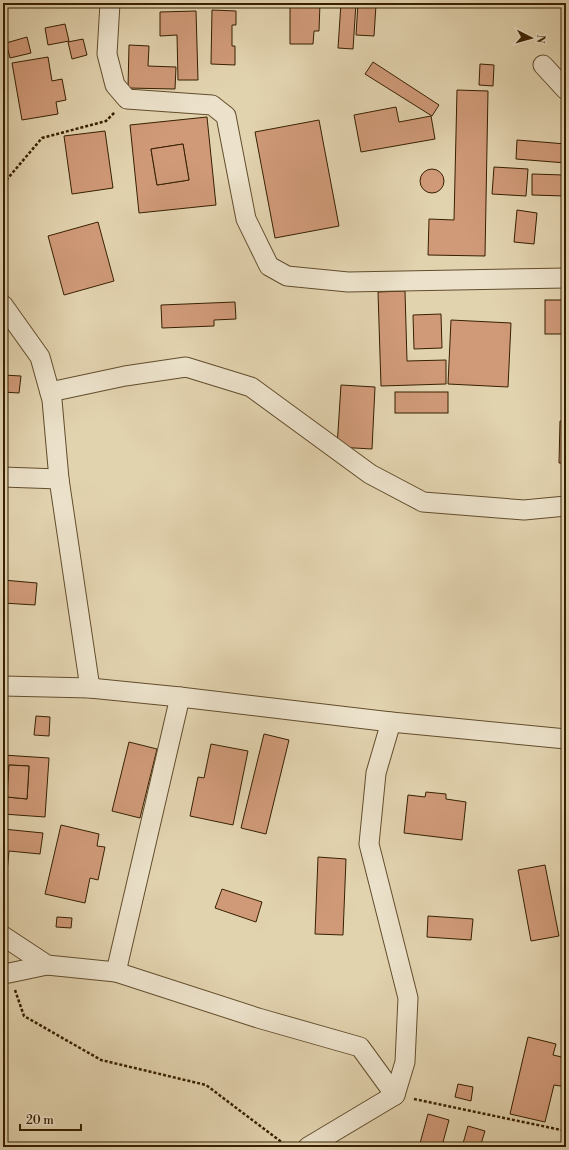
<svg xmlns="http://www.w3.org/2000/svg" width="569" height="1150" viewBox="0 0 569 1150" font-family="'Libre Bodoni',serif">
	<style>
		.building { fill: #d09a79; stroke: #372001; fill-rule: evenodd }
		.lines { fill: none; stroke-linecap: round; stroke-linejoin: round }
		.minor-casing { stroke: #624d2c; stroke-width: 21 }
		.path { stroke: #372001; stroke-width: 2.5; stroke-dasharray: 3 2; stroke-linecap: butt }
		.minor { stroke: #ece2cb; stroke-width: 19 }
	</style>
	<rect width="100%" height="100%" fill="#e2d3af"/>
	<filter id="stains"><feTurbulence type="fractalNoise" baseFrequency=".005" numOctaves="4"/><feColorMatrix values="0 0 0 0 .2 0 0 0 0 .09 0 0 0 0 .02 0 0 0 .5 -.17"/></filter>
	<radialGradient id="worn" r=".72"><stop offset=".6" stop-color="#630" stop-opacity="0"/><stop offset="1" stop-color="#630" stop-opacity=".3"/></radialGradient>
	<g class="building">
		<polygon points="290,3 320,3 319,31 314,31 313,44 290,44"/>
		<polygon points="341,3 356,3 353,49 338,48"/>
		<polygon points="358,3 376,5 374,36 356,35"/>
		<polygon points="212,10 236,11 236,25 232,25 232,46 235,46 235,65 211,64"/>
		<polygon points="196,11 198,80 178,80 177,35 160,36 160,12"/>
		<polygon points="65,24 69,41 48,45 45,28"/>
		<polygon points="27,37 31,53 10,58 6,43"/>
		<polygon points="83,39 87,55 72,59 68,42"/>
		<polygon points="129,45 149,46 148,66 176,67 175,89 128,88"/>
		<polygon points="48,57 52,81 62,79 66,100 56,102 58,114 22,120 12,63"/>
		<polygon points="373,62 439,105 432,116 365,74"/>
		<polygon points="480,64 494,65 493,86 479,85"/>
		<polygon points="457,90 488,91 485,256 428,255 429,219 454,220"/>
		<polygon points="396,107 399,122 431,116 435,139 361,152 354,115"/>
		<path d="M 207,117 L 216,205 L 139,213 L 130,125 ZM 183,144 L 189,180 L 157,185 L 151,149 Z"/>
		<polygon points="319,120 339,226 275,238 255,132"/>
		<polygon points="105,131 113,188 72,194 64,136"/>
		<polygon points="517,140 566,144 566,163 516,159"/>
		<polygon points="183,144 189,180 157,185 151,149"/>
		<polygon points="494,167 528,169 526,196 492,194"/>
		<circle cx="432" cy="181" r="12"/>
		<polygon points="532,174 564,175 564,196 532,195"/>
		<polygon points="517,210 537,213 534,244 514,242"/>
		<polygon points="98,222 114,281 64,295 48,236"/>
		<polygon points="405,291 407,361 446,360 446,384 381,386 378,292"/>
		<rect x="545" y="300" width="21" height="34"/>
		<polygon points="235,302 236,319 214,320 214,326 162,328 161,305"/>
		<polygon points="441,314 442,348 414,349 413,315"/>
		<polygon points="451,320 511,323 508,387 448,384"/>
		<polygon points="3,375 21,376 19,393 3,392"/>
		<polygon points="341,385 375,387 372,449 337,447"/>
		<rect x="395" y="392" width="53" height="21"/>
		<polygon points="560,421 566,421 566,463 559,463"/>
		<polygon points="3,580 37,583 35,605 3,603"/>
		<polygon points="36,716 50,717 49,736 34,735"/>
		<polygon points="264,734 289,740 266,834 241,828"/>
		<polygon points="129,742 157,749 140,818 112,811"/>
		<polygon points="211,744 248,751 233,825 190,816 198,777 204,778"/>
		<path d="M 3,755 L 49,758 L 45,817 L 3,814 ZM 9,765 L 29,766 L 27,799 L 7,797 Z"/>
		<polygon points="9,765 29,766 27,799 7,797"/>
		<polygon points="426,792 446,794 446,799 466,802 462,840 404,833 408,795 425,797"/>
		<polygon points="61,825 99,834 97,846 105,847 98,880 90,878 85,903 45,894"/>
		<polygon points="3,829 43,833 40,854 9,851 5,895 3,895"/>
		<polygon points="318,857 346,859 343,935 315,934"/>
		<polygon points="545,865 559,936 531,941 518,870"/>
		<polygon points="222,889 262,902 256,922 215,908"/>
		<polygon points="428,916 473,919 471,940 427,937"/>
		<polygon points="57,917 72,918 71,928 56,927"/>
		<polygon points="528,1037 556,1044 553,1055 566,1058 566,1087 554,1085 545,1122 510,1114"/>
		<polygon points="458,1084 473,1087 471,1101 455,1097"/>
		<polygon points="428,1114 449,1120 443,1142 461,1147 419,1147"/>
		<polygon points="468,1126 485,1131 480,1147 462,1147"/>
	</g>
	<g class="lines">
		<g class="minor-casing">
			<g id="minor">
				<polyline points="110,3 107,54 115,85 127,99 212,105 226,116 246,219 269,266 287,276 348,282 566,278"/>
				<polyline points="543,65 566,90"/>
				<polyline points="3,305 40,357 52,400 59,479 90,688"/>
				<polyline points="50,392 125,376 186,367 251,387 370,474 423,502 524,510 566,506"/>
				<polyline points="3,477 59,479"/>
				<polyline points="3,686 90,688 180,697 391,722 566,739"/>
				<polyline points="3,936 47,965 116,972 258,1018 360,1047 395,1095"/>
				<polyline points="3,972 9,973 47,965"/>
				<polyline points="116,972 180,697"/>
				<polyline points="308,1147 395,1095 405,1062 408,998 369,844 376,773 391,722"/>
			</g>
		</g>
		<g class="path">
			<polyline points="3,184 42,138 106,121 115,112"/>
			<polyline points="15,990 24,1016 101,1060 206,1085 288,1147"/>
			<polyline points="414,1099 566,1131"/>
		</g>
		<use href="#minor" class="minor"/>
	</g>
	<rect width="569" height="1150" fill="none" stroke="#e2d3af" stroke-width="16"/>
	<rect x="4" y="4" width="561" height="1142" fill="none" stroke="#372001" stroke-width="2"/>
	<rect x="8" y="8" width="553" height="1134" fill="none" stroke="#372001"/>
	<g transform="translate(531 38) rotate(96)" stroke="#ece2cb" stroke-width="3" paint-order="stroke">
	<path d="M0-3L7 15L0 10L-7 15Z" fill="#372001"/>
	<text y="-6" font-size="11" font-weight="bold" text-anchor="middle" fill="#372001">N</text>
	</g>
	<path d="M20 1124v6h61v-6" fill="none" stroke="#372001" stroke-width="2"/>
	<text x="26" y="1124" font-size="12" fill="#372001" stroke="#ece2cb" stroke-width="3" paint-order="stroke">20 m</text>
	<rect width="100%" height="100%" filter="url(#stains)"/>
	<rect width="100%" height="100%" fill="url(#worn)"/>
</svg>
